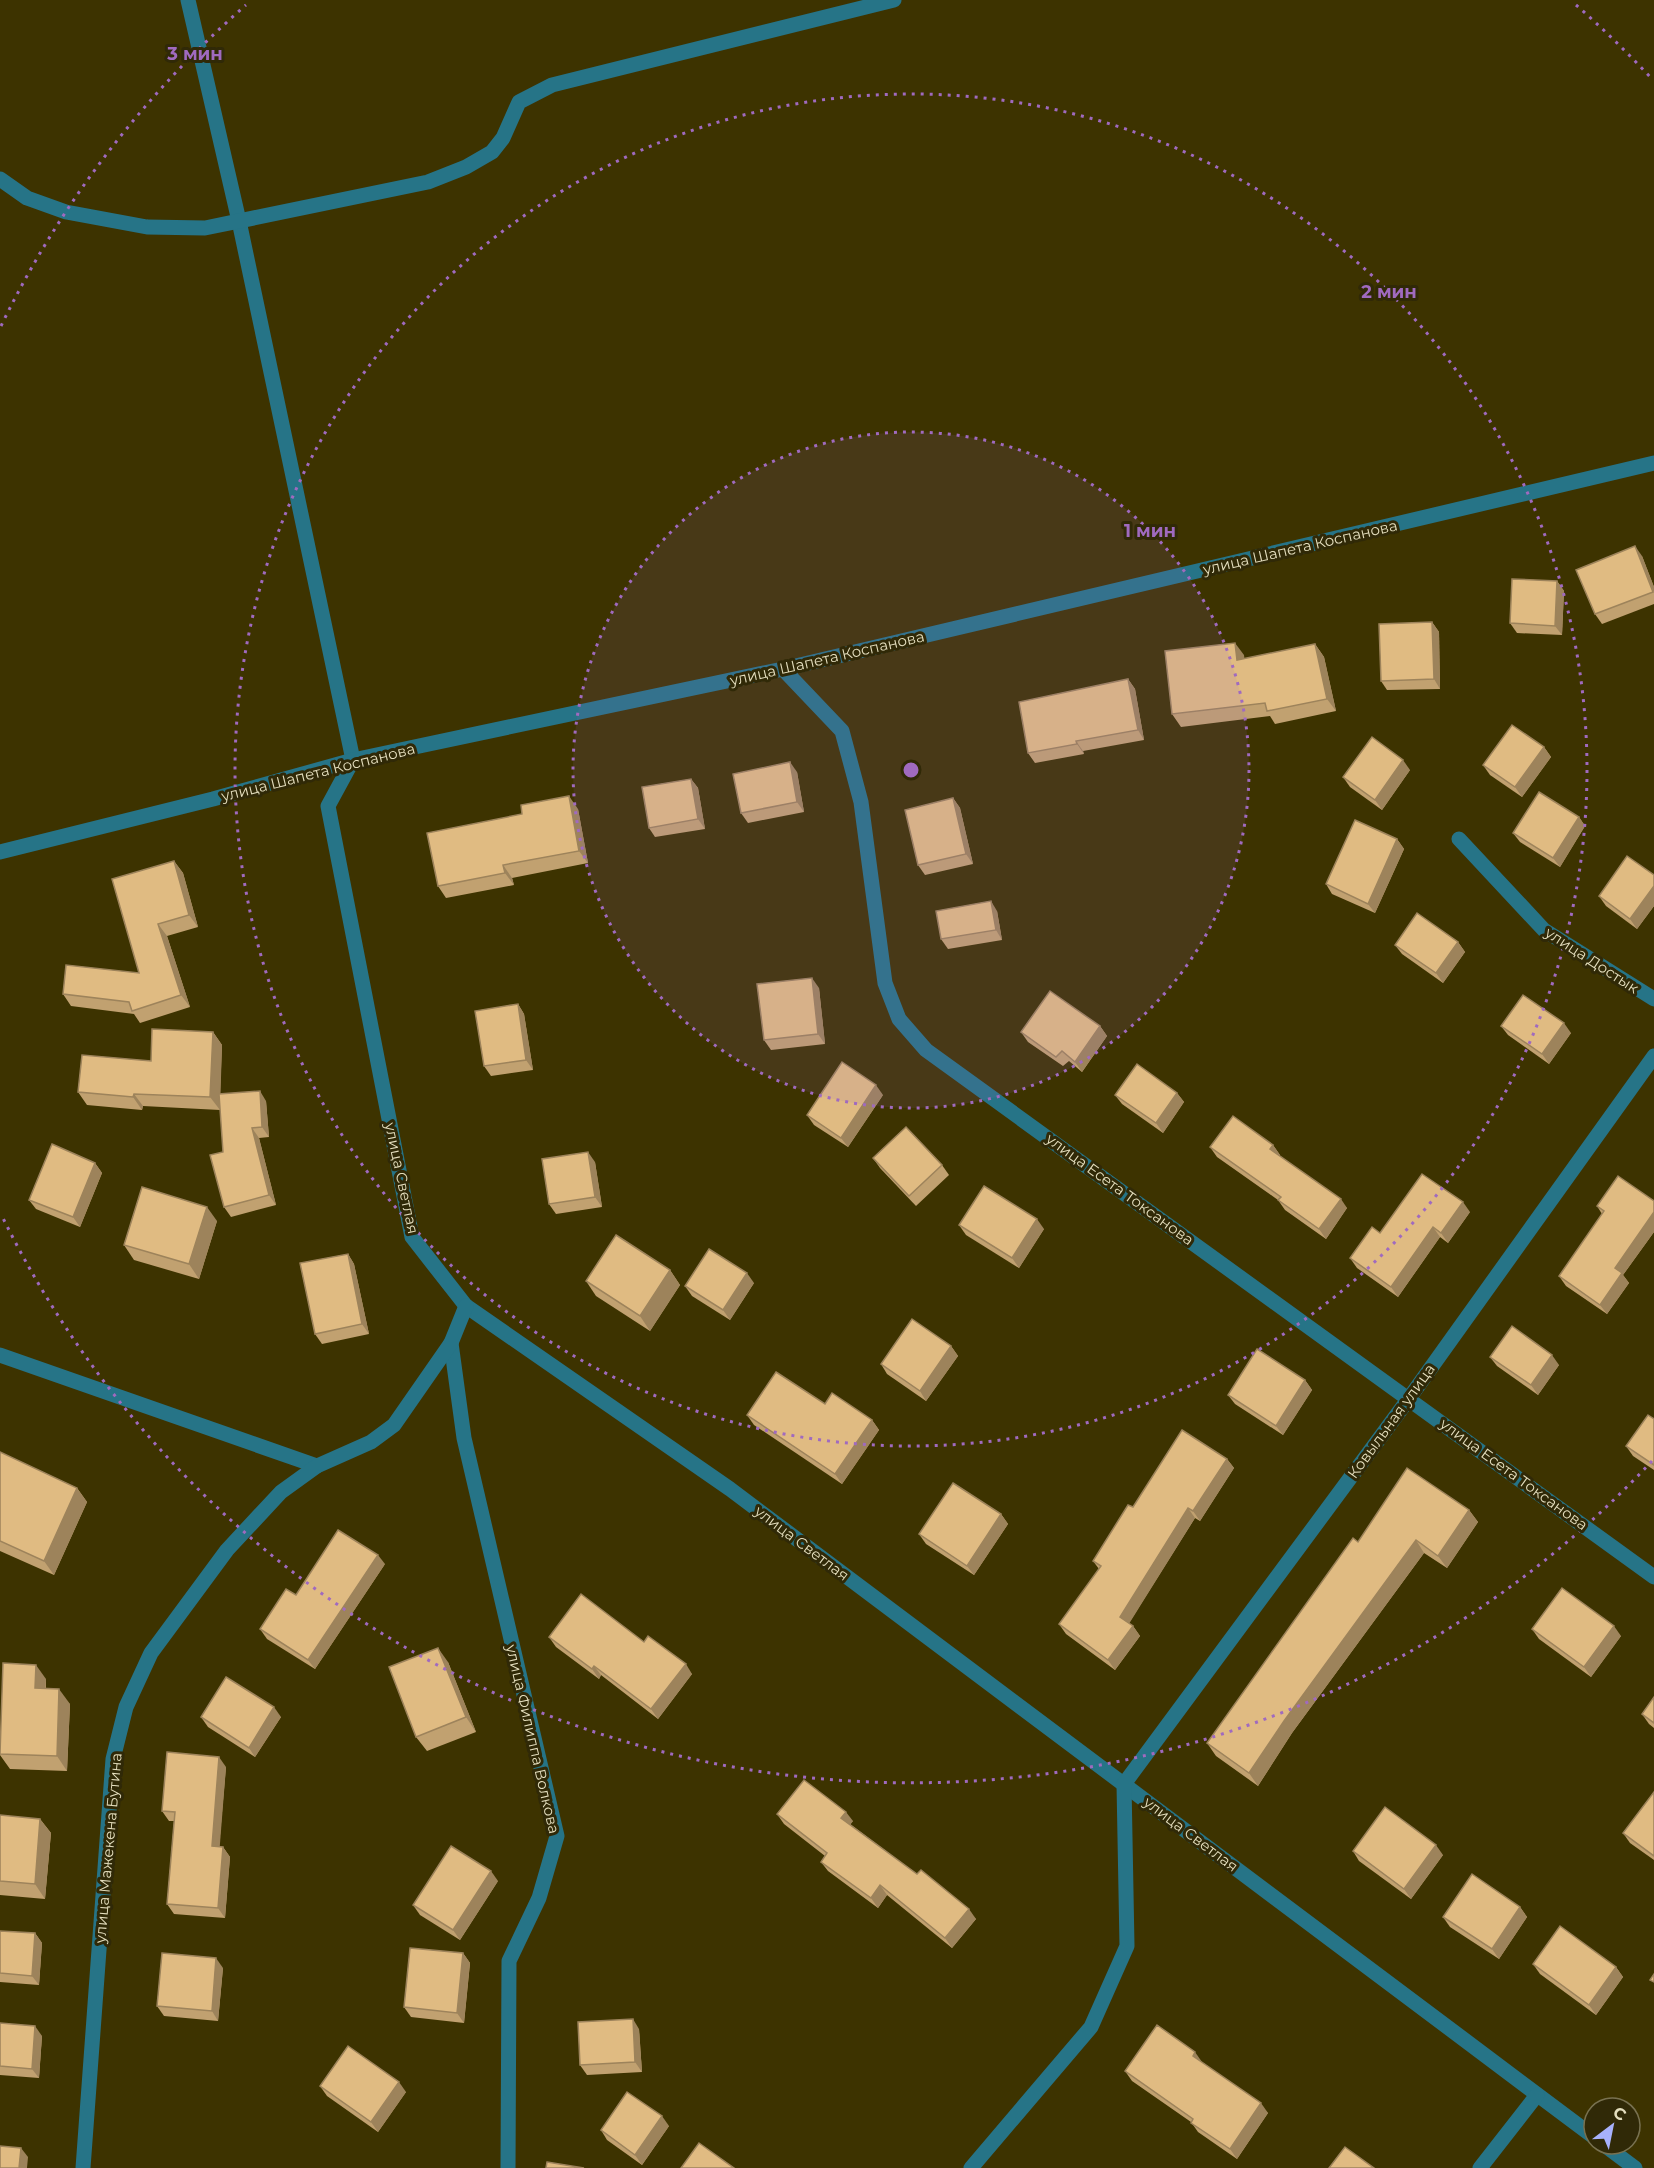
<svg xmlns="http://www.w3.org/2000/svg" width="1654" height="2168" viewBox="0 0 1654 2168" font-family="Montserrat,sans-serif">
	<style>
		.lines { fill: none; stroke-linecap: round; stroke-linejoin: round }
		.minor { stroke: #267487; stroke-width: 15 }
		.wall { fill: #c1a170 }
		.shaded-wall { fill: #9d835b }
		.building { fill: #e0bb82; stroke: #9d835b; stroke-width: 1.5 }
		.ring { fill: none; stroke: #a06abf; stroke-width: 3; stroke-dasharray: 3 6 }
		.labels { text-anchor: middle; dominant-baseline: central; stroke-width: 6; stroke-linejoin: round; paint-order: stroke }
		.street-label { font-size: 15px; fill: #e4debe; stroke: #302907 }
		.centre { fill: #a06abf; stroke: #302907; stroke-width: 3 }
		.ring-label { font-size: 18px; text-anchor: middle; font-weight: bold; fill: #a06abf; stroke: #302907; stroke-width: 6; stroke-linejoin: round; paint-order: stroke }
	</style>
	<rect width="100%" height="100%" fill="#3d3300"/>
	<g class="lines">
		<g class="minor">
			<polyline points="188,0 239,221 353,760 328,806 412,1237 466,1306 730,1489 1594,2137"/>
			<polyline points="0,179 27,198 66,212 147,227 205,228 428,182 466,167 492,152 503,138 519,102 552,85 894,0"/>
			<polyline points="783,669 842,731 861,802 885,983 899,1019 926,1050 1654,1577"/>
			<polyline points="1459,839 1544,930 1654,999"/>
			<polyline points="0,852 213,799 353,760 783,669 1654,463"/>
			<polyline points="451,1343 464,1438 557,1836 539,1898 509,1961 508,2168"/>
			<polyline points="0,1355 317,1466"/>
			<polyline points="1603,2144 1635,2168"/>
			<polyline points="83,2168 113,1759 126,1707 151,1653 227,1550 281,1492 317,1466 371,1442 394,1425 451,1343 466,1306"/>
			<polyline points="971,2168 1091,2027 1127,1946 1124,1784 1410,1397 1654,1056"/>
			<polyline points="1480,2168 1537,2095"/>
		</g>
	</g>
	<g class="wall">
		<polygon points="1642,556 1654,587 1654,604 1602,624 1595,614"/>
		<polygon points="1557,581 1564,591 1562,635 1517,633 1510,623"/>
		<polygon points="1432,622 1439,632 1440,689 1387,690 1381,681"/>
		<polygon points="1315,644 1324,657 1336,711 1275,724 1270,716 1181,727 1172,714 1244,655 1244,659"/>
		<polygon points="1128,679 1135,689 1144,740 1083,751 1084,754 1035,763 1028,753"/>
		<polygon points="1544,747 1551,757 1522,797 1490,775 1483,765"/>
		<polygon points="1410,770 1382,810 1350,787 1343,777"/>
		<polygon points="797,772 804,812 748,823 741,813"/>
		<polygon points="691,779 698,788 705,829 655,837 649,828"/>
		<polygon points="953,798 960,808 973,864 925,875 918,865"/>
		<polygon points="578,809 588,863 512,878 514,885 446,898 438,886"/>
		<polygon points="1579,817 1585,826 1560,867 1520,842 1513,833"/>
		<polygon points="1397,839 1404,849 1375,913 1332,894 1326,884"/>
		<polygon points="174,861 183,873 198,927 167,936 190,1007 140,1023 134,1014 71,1006 63,994 139,973"/>
		<polygon points="1654,875 1654,906 1637,929 1606,906 1599,896"/>
		<polygon points="997,911 1002,940 948,949 941,939"/>
		<polygon points="1458,942 1465,952 1443,983 1402,954 1395,945"/>
		<polygon points="819,988 825,1044 771,1050 764,1040"/>
		<polygon points="518,1004 524,1014 533,1070 491,1076 484,1066"/>
		<polygon points="1100,1026 1107,1036 1082,1072 1069,1061 1063,1066 1028,1042 1021,1032"/>
		<polygon points="1501,1026 1571,1033 1549,1064 1508,1035"/>
		<polygon points="213,1032 222,1045 220,1094 266,1101 269,1137 259,1138 276,1205 231,1217 224,1207 223,1152 220,1105 220,1110 143,1106 142,1110 87,1105 78,1092 151,1061"/>
		<polygon points="1177,1093 1184,1102 1163,1133 1122,1104 1115,1095"/>
		<polygon points="883,1095 848,1147 814,1125 807,1115"/>
		<polygon points="1273,1145 1280,1155 1280,1156 1347,1208 1326,1239 1285,1210 1278,1200 1217,1157 1210,1147"/>
		<polygon points="873,1158 942,1165 949,1175 916,1206 880,1168"/>
		<polygon points="595,1162 602,1207 556,1214 549,1204"/>
		<polygon points="95,1163 102,1173 80,1227 36,1209 29,1200"/>
		<polygon points="1654,1201 1654,1232 1623,1275 1629,1283 1607,1314 1566,1286 1559,1276 1602,1214 1597,1206"/>
		<polygon points="1470,1212 1448,1243 1440,1237 1398,1297 1357,1268 1350,1258 1380,1233"/>
		<polygon points="217,1221 199,1279 134,1260 124,1245"/>
		<polygon points="959,1225 1044,1229 1019,1268 966,1235"/>
		<polygon points="348,1254 354,1264 369,1334 322,1344 315,1334"/>
		<polygon points="670,1270 680,1285 650,1331 596,1296 586,1281"/>
		<polygon points="754,1283 730,1320 692,1296 685,1286"/>
		<polygon points="951,1346 958,1356 926,1401 887,1374 881,1364"/>
		<polygon points="1490,1357 1559,1365 1538,1395 1497,1366"/>
		<polygon points="1305,1380 1312,1390 1283,1435 1235,1404 1228,1395"/>
		<polygon points="825,1404 872,1420 879,1430 842,1484 754,1425 747,1415"/>
		<polygon points="1654,1419 1654,1470 1633,1456 1626,1446"/>
		<polygon points="0,1452 77,1488 87,1502 54,1575 0,1551"/>
		<polygon points="1227,1459 1234,1468 1200,1521 1195,1518 1129,1623 1133,1626 1140,1636 1115,1670 1066,1634 1059,1624 1099,1569 1093,1561 1133,1507"/>
		<polygon points="1469,1510 1478,1522 1447,1568 1424,1553 1292,1733 1258,1786 1216,1756 1207,1743 1358,1542"/>
		<polygon points="1001,1514 1008,1524 974,1575 926,1544 919,1534"/>
		<polygon points="385,1564 315,1669 267,1639 260,1629 296,1595"/>
		<polygon points="1532,1629 1621,1636 1591,1677 1539,1639"/>
		<polygon points="549,1637 644,1642 692,1674 658,1719 601,1675 599,1679 556,1647"/>
		<polygon points="448,1662 476,1732 427,1751 416,1737"/>
		<polygon points="46,1679 46,1689 70,1704 67,1771 10,1769 0,1755 0,1735"/>
		<polygon points="1654,1697 1654,1728 1649,1724 1642,1714"/>
		<polygon points="201,1717 281,1717 255,1757 208,1727"/>
		<polygon points="226,1767 219,1847 223,1847 230,1857 225,1918 174,1914 167,1904 174,1821 169,1821 162,1811"/>
		<polygon points="1654,1792 1654,1860 1630,1843 1623,1833"/>
		<polygon points="777,1814 853,1821 850,1824 976,1919 952,1948 887,1895 878,1908 828,1871 821,1862 825,1856 784,1824"/>
		<polygon points="0,1815 40,1819 51,1833 45,1899 0,1895"/>
		<polygon points="1353,1851 1443,1855 1411,1899 1359,1861"/>
		<polygon points="498,1881 460,1940 420,1915 413,1905"/>
		<polygon points="1520,1907 1527,1917 1499,1959 1450,1927 1443,1917"/>
		<polygon points="0,1931 35,1933 42,1943 39,1985 0,1982"/>
		<polygon points="463,1953 470,1963 464,2023 411,2017 404,2007"/>
		<polygon points="1533,1964 1616,1967 1623,1977 1596,2015 1540,1974"/>
		<polygon points="223,1968 218,2021 164,2016 157,2006"/>
		<polygon points="0,2023 42,2036 39,2078 0,2075"/>
		<polygon points="639,2029 642,2072 587,2075 580,2065"/>
		<polygon points="1202,2062 1268,2113 1237,2159 1198,2132 1191,2122 1132,2081 1125,2071"/>
		<polygon points="320,2086 406,2092 378,2132 327,2096"/>
		<polygon points="669,2126 642,2165 607,2140 601,2130"/>
	</g>
	<g class="shaded-wall">
		<polygon points="1635,546 1642,556 1654,587 1654,593"/>
		<polygon points="1557,581 1564,591 1562,635 1555,626"/>
		<polygon points="1432,622 1439,632 1440,689 1434,679"/>
		<polygon points="1235,643 1244,655 1246,673 1237,660"/>
		<polygon points="1315,644 1324,657 1336,711 1327,699"/>
		<polygon points="1128,679 1135,689 1144,740 1138,730"/>
		<polygon points="1076,741 1083,751 1084,754 1077,744"/>
		<polygon points="1544,747 1551,757 1522,797 1515,787"/>
		<polygon points="1403,760 1410,770 1382,810 1375,800"/>
		<polygon points="790,762 797,772 804,812 797,802"/>
		<polygon points="691,779 698,788 705,829 698,819"/>
		<polygon points="569,796 578,809 588,863 579,851"/>
		<polygon points="953,798 960,808 973,864 966,854"/>
		<polygon points="1579,817 1585,826 1560,867 1553,858"/>
		<polygon points="1397,839 1404,849 1375,913 1368,904"/>
		<polygon points="174,861 183,873 198,927 189,915"/>
		<polygon points="503,865 512,878 514,885 505,873"/>
		<polygon points="1654,886 1654,906 1637,929 1630,919"/>
		<polygon points="991,901 997,911 1002,940 996,930"/>
		<polygon points="158,924 167,936 190,1007 181,995"/>
		<polygon points="1458,942 1465,952 1443,983 1436,973"/>
		<polygon points="812,978 819,988 825,1044 818,1034"/>
		<polygon points="518,1004 524,1014 533,1070 526,1060"/>
		<polygon points="1564,1023 1571,1033 1549,1064 1542,1054"/>
		<polygon points="1100,1026 1107,1036 1082,1072 1075,1062"/>
		<polygon points="213,1032 222,1045 220,1110 210,1097"/>
		<polygon points="876,1085 883,1095 848,1147 841,1138"/>
		<polygon points="260,1091 266,1101 269,1137 262,1127"/>
		<polygon points="1177,1093 1184,1102 1163,1133 1156,1123"/>
		<polygon points="134,1094 143,1106 142,1110 133,1097"/>
		<polygon points="252,1128 259,1138 276,1205 269,1195"/>
		<polygon points="1273,1145 1280,1155 1277,1159 1270,1149"/>
		<polygon points="588,1152 595,1162 602,1207 595,1197"/>
		<polygon points="95,1163 102,1173 80,1227 73,1217"/>
		<polygon points="1341,1199 1347,1208 1326,1239 1319,1229"/>
		<polygon points="1463,1202 1470,1212 1448,1243 1441,1233"/>
		<polygon points="207,1207 217,1221 199,1279 189,1264"/>
		<polygon points="1654,1212 1654,1232 1623,1275 1629,1283 1607,1314 1600,1305 1615,1268"/>
		<polygon points="1037,1219 1044,1229 1019,1268 1012,1258"/>
		<polygon points="1433,1227 1440,1237 1398,1297 1391,1287"/>
		<polygon points="348,1254 354,1264 369,1334 362,1324"/>
		<polygon points="670,1270 680,1285 650,1331 640,1316"/>
		<polygon points="747,1273 754,1283 730,1320 723,1310"/>
		<polygon points="951,1346 958,1356 926,1401 920,1391"/>
		<polygon points="1552,1355 1559,1365 1538,1395 1531,1385"/>
		<polygon points="1305,1380 1312,1390 1283,1435 1276,1426"/>
		<polygon points="872,1420 879,1430 842,1484 835,1474"/>
		<polygon points="1227,1459 1234,1468 1200,1521 1193,1511"/>
		<polygon points="77,1488 87,1502 54,1575 44,1561"/>
		<polygon points="1188,1508 1195,1518 1127,1627 1120,1617"/>
		<polygon points="1469,1510 1478,1522 1447,1568 1438,1556"/>
		<polygon points="1001,1514 1008,1524 974,1575 967,1566"/>
		<polygon points="1416,1540 1424,1553 1292,1733 1258,1786 1249,1773 1284,1721"/>
		<polygon points="378,1555 385,1564 315,1669 308,1660"/>
		<polygon points="1133,1626 1140,1636 1115,1670 1108,1660"/>
		<polygon points="1614,1626 1621,1636 1591,1677 1584,1667"/>
		<polygon points="438,1648 448,1662 476,1732 466,1717"/>
		<polygon points="686,1664 692,1674 658,1719 651,1709"/>
		<polygon points="36,1665 46,1679 45,1703 35,1688"/>
		<polygon points="594,1666 601,1675 599,1679 592,1669"/>
		<polygon points="59,1689 70,1704 67,1771 57,1756"/>
		<polygon points="274,1707 281,1717 255,1757 249,1748"/>
		<polygon points="219,1757 226,1767 219,1856 212,1846"/>
		<polygon points="846,1812 853,1821 848,1828 841,1818"/>
		<polygon points="40,1819 51,1833 45,1899 35,1884"/>
		<polygon points="1436,1845 1443,1855 1411,1899 1404,1889"/>
		<polygon points="223,1847 230,1857 225,1918 218,1908"/>
		<polygon points="491,1871 498,1881 460,1940 453,1930"/>
		<polygon points="880,1885 887,1895 878,1908 871,1898"/>
		<polygon points="1520,1907 1527,1917 1499,1959 1492,1949"/>
		<polygon points="969,1909 976,1919 952,1948 945,1938"/>
		<polygon points="35,1933 42,1943 39,1985 32,1976"/>
		<polygon points="463,1953 470,1963 464,2023 457,2013"/>
		<polygon points="216,1958 223,1968 218,2021 212,2011"/>
		<polygon points="1616,1967 1623,1977 1596,2015 1589,2005"/>
		<polygon points="633,2019 639,2029 642,2072 635,2062"/>
		<polygon points="35,2026 42,2036 39,2078 32,2069"/>
		<polygon points="1195,2052 1202,2062 1193,2056"/>
		<polygon points="399,2082 406,2092 378,2132 371,2122"/>
		<polygon points="1261,2103 1268,2113 1237,2159 1230,2149"/>
		<polygon points="662,2116 669,2126 642,2165 635,2155"/>
		<polygon points="21,2148 28,2157 27,2168 19,2168"/>
	</g>
	<g class="building">
		<polygon points="1635,546 1653,592 1595,614 1576,570"/>
		<polygon points="1512,579 1557,581 1555,626 1510,623"/>
		<polygon points="1432,622 1434,679 1381,681 1379,624"/>
		<polygon points="1235,643 1237,660 1315,644 1327,699 1267,711 1265,703 1172,714 1165,651"/>
		<polygon points="1128,679 1138,730 1076,741 1077,744 1028,753 1019,702"/>
		<polygon points="1512,725 1544,747 1515,787 1483,765"/>
		<polygon points="1372,737 1403,760 1375,800 1343,777"/>
		<polygon points="790,762 797,802 741,813 733,774"/>
		<polygon points="691,779 698,819 649,828 642,787"/>
		<polygon points="1539,792 1579,817 1553,858 1513,833"/>
		<polygon points="569,796 579,851 503,865 505,873 438,886 427,833 522,814 521,805"/>
		<polygon points="953,798 966,854 918,865 905,810"/>
		<polygon points="1355,820 1397,839 1368,904 1326,884"/>
		<polygon points="1627,856 1654,875 1654,886 1630,919 1599,896"/>
		<polygon points="174,861 189,915 158,924 181,995 132,1011 129,1002 63,994 66,965 139,973 112,879"/>
		<polygon points="991,901 996,930 941,939 936,911"/>
		<polygon points="1417,913 1458,942 1436,973 1395,945"/>
		<polygon points="812,978 818,1034 764,1040 757,984"/>
		<polygon points="1050,991 1100,1026 1075,1062 1062,1051 1056,1057 1021,1032"/>
		<polygon points="1523,995 1564,1023 1542,1054 1501,1026"/>
		<polygon points="518,1004 526,1060 484,1066 475,1011"/>
		<polygon points="152,1029 213,1032 210,1097 134,1094 133,1097 78,1092 82,1055 151,1061"/>
		<polygon points="842,1062 876,1085 841,1138 807,1115"/>
		<polygon points="1137,1064 1177,1093 1156,1123 1115,1095"/>
		<polygon points="260,1091 262,1127 252,1128 269,1195 224,1207 210,1155 223,1152 219,1094"/>
		<polygon points="1233,1116 1273,1145 1270,1149 1341,1199 1319,1229 1278,1200 1281,1197 1210,1147"/>
		<polygon points="906,1127 942,1165 909,1196 873,1158"/>
		<polygon points="52,1144 95,1163 73,1217 29,1200"/>
		<polygon points="588,1152 595,1197 549,1204 542,1159"/>
		<polygon points="1422,1174 1463,1202 1441,1233 1433,1227 1391,1287 1350,1258 1372,1227 1380,1233"/>
		<polygon points="1618,1176 1654,1201 1654,1212 1615,1268 1622,1273 1600,1305 1559,1276 1604,1211 1597,1206"/>
		<polygon points="984,1186 1037,1219 1012,1258 959,1225"/>
		<polygon points="142,1187 207,1207 189,1264 124,1245"/>
		<polygon points="616,1235 670,1270 640,1316 586,1281"/>
		<polygon points="709,1249 747,1273 723,1310 685,1286"/>
		<polygon points="348,1254 362,1324 315,1334 300,1263"/>
		<polygon points="912,1319 951,1346 920,1391 881,1364"/>
		<polygon points="1512,1326 1552,1355 1531,1385 1490,1357"/>
		<polygon points="1257,1349 1305,1380 1276,1426 1228,1395"/>
		<polygon points="776,1372 825,1404 832,1393 872,1420 835,1474 747,1415"/>
		<polygon points="1648,1415 1654,1419 1654,1465 1626,1446"/>
		<polygon points="1182,1430 1227,1459 1193,1511 1188,1508 1120,1617 1133,1626 1108,1660 1059,1624 1101,1566 1093,1561 1128,1505 1133,1507"/>
		<polygon points="0,1452 77,1488 44,1561 0,1541"/>
		<polygon points="1407,1468 1469,1510 1438,1556 1416,1540 1284,1721 1249,1773 1207,1743 1353,1538 1358,1542"/>
		<polygon points="953,1483 1001,1514 967,1566 919,1534"/>
		<polygon points="338,1530 378,1555 308,1660 260,1629 286,1589 296,1595"/>
		<polygon points="1562,1588 1614,1626 1584,1667 1532,1629"/>
		<polygon points="581,1594 644,1642 648,1636 686,1664 651,1709 594,1666 592,1669 549,1637"/>
		<polygon points="438,1648 466,1717 416,1737 389,1667"/>
		<polygon points="3,1663 36,1665 35,1688 59,1689 57,1756 0,1754"/>
		<polygon points="226,1677 274,1707 249,1748 201,1717"/>
		<polygon points="1654,1697 1654,1723 1642,1714"/>
		<polygon points="167,1752 219,1757 212,1846 223,1847 218,1908 167,1904 175,1812 162,1811"/>
		<polygon points="804,1780 846,1812 841,1818 917,1874 921,1870 969,1909 945,1938 880,1885 871,1898 821,1862 827,1853 777,1814"/>
		<polygon points="1654,1792 1654,1856 1623,1833"/>
		<polygon points="1385,1807 1436,1845 1404,1889 1353,1851"/>
		<polygon points="0,1815 40,1819 35,1884 0,1881"/>
		<polygon points="451,1846 491,1871 453,1930 413,1905"/>
		<polygon points="1472,1874 1520,1907 1492,1949 1443,1917"/>
		<polygon points="1560,1926 1616,1967 1589,2005 1533,1964"/>
		<polygon points="0,1931 35,1933 32,1976 0,1973"/>
		<polygon points="410,1948 463,1953 457,2013 404,2007"/>
		<polygon points="162,1953 216,1958 212,2011 157,2006"/>
		<polygon points="1654,1974 1654,1982 1650,1980"/>
		<polygon points="633,2019 635,2062 580,2065 578,2022"/>
		<polygon points="0,2023 35,2026 32,2069 0,2066"/>
		<polygon points="1157,2025 1195,2052 1193,2056 1261,2103 1230,2149 1191,2123 1193,2119 1125,2071"/>
		<polygon points="348,2046 399,2082 371,2122 320,2086"/>
		<polygon points="627,2092 662,2116 635,2155 601,2130"/>
		<polygon points="699,2143 734,2168 681,2168"/>
		<polygon points="0,2146 21,2148 19,2168 0,2168"/>
		<polygon points="1345,2147 1374,2168 1329,2168"/>
		<polygon points="547,2162 584,2168 546,2168"/>
	</g>
	<circle cx="911" cy="770" r="338" fill="#a06abf" fill-opacity=".12"/>
	<g class="ring">
		<circle cx="911" cy="770" r="338"/>
		<circle cx="911" cy="770" r="676"/>
		<path d="M1652 1461A1013 1013 0 0 1 1 1214M1 326A1013 1013 0 0 1 246 5M1576 5A1013 1013 0 0 1 1652 79"/>
	</g>
	<g class="labels">
		<g class="street-label">
			<text transform="translate(1300 547) rotate(-13)">улица Шапета Коспанова</text>
			<text transform="translate(827 658) rotate(-13)">улица Шапета Коспанова</text>
			<text transform="translate(318 772) rotate(-14)">улица Шапета Коспанова</text>
			<text transform="translate(1592 960) rotate(33)">улица Достык</text>
			<text transform="translate(402 1178) rotate(78)">улица Светлая</text>
			<text transform="translate(1120 1189) rotate(36)">улица Есета Токсанова</text>
			<text transform="translate(1391 1421) rotate(-54)">Ковыльная улица</text>
			<text transform="translate(1514 1474) rotate(36)">улица Есета Токсанова</text>
			<text transform="translate(802 1543) rotate(37)">улица Светлая</text>
			<text transform="translate(533 1739) rotate(77)">улица Филиппа Волкова</text>
			<text transform="translate(1191 1834) rotate(37)">улица Светлая</text>
			<text transform="translate(108 1848) rotate(-85)">улица Мажекена Бутина</text>
		</g>
	</g>
	<circle cx="911" cy="770" r="9" class="centre"/>
	<g class="ring-label">
		<text x="195" y="60">3 мин</text>
		<text x="1389" y="298">2 мин</text>
		<text x="1150" y="537">1 мин</text>
	</g>
	<g transform="translate(1612 2126) rotate(32)"><circle r="28" fill="#302907" stroke="#787150" stroke-width="1.5"/>
	<path d="M0-4.5L10 22L0 15L-10 22Z" fill="#a7b1fc"/>
	<text y="-9" font-size="16" font-weight="bold" text-anchor="middle" fill="#e4debe">С</text>
	</g>
</svg>
